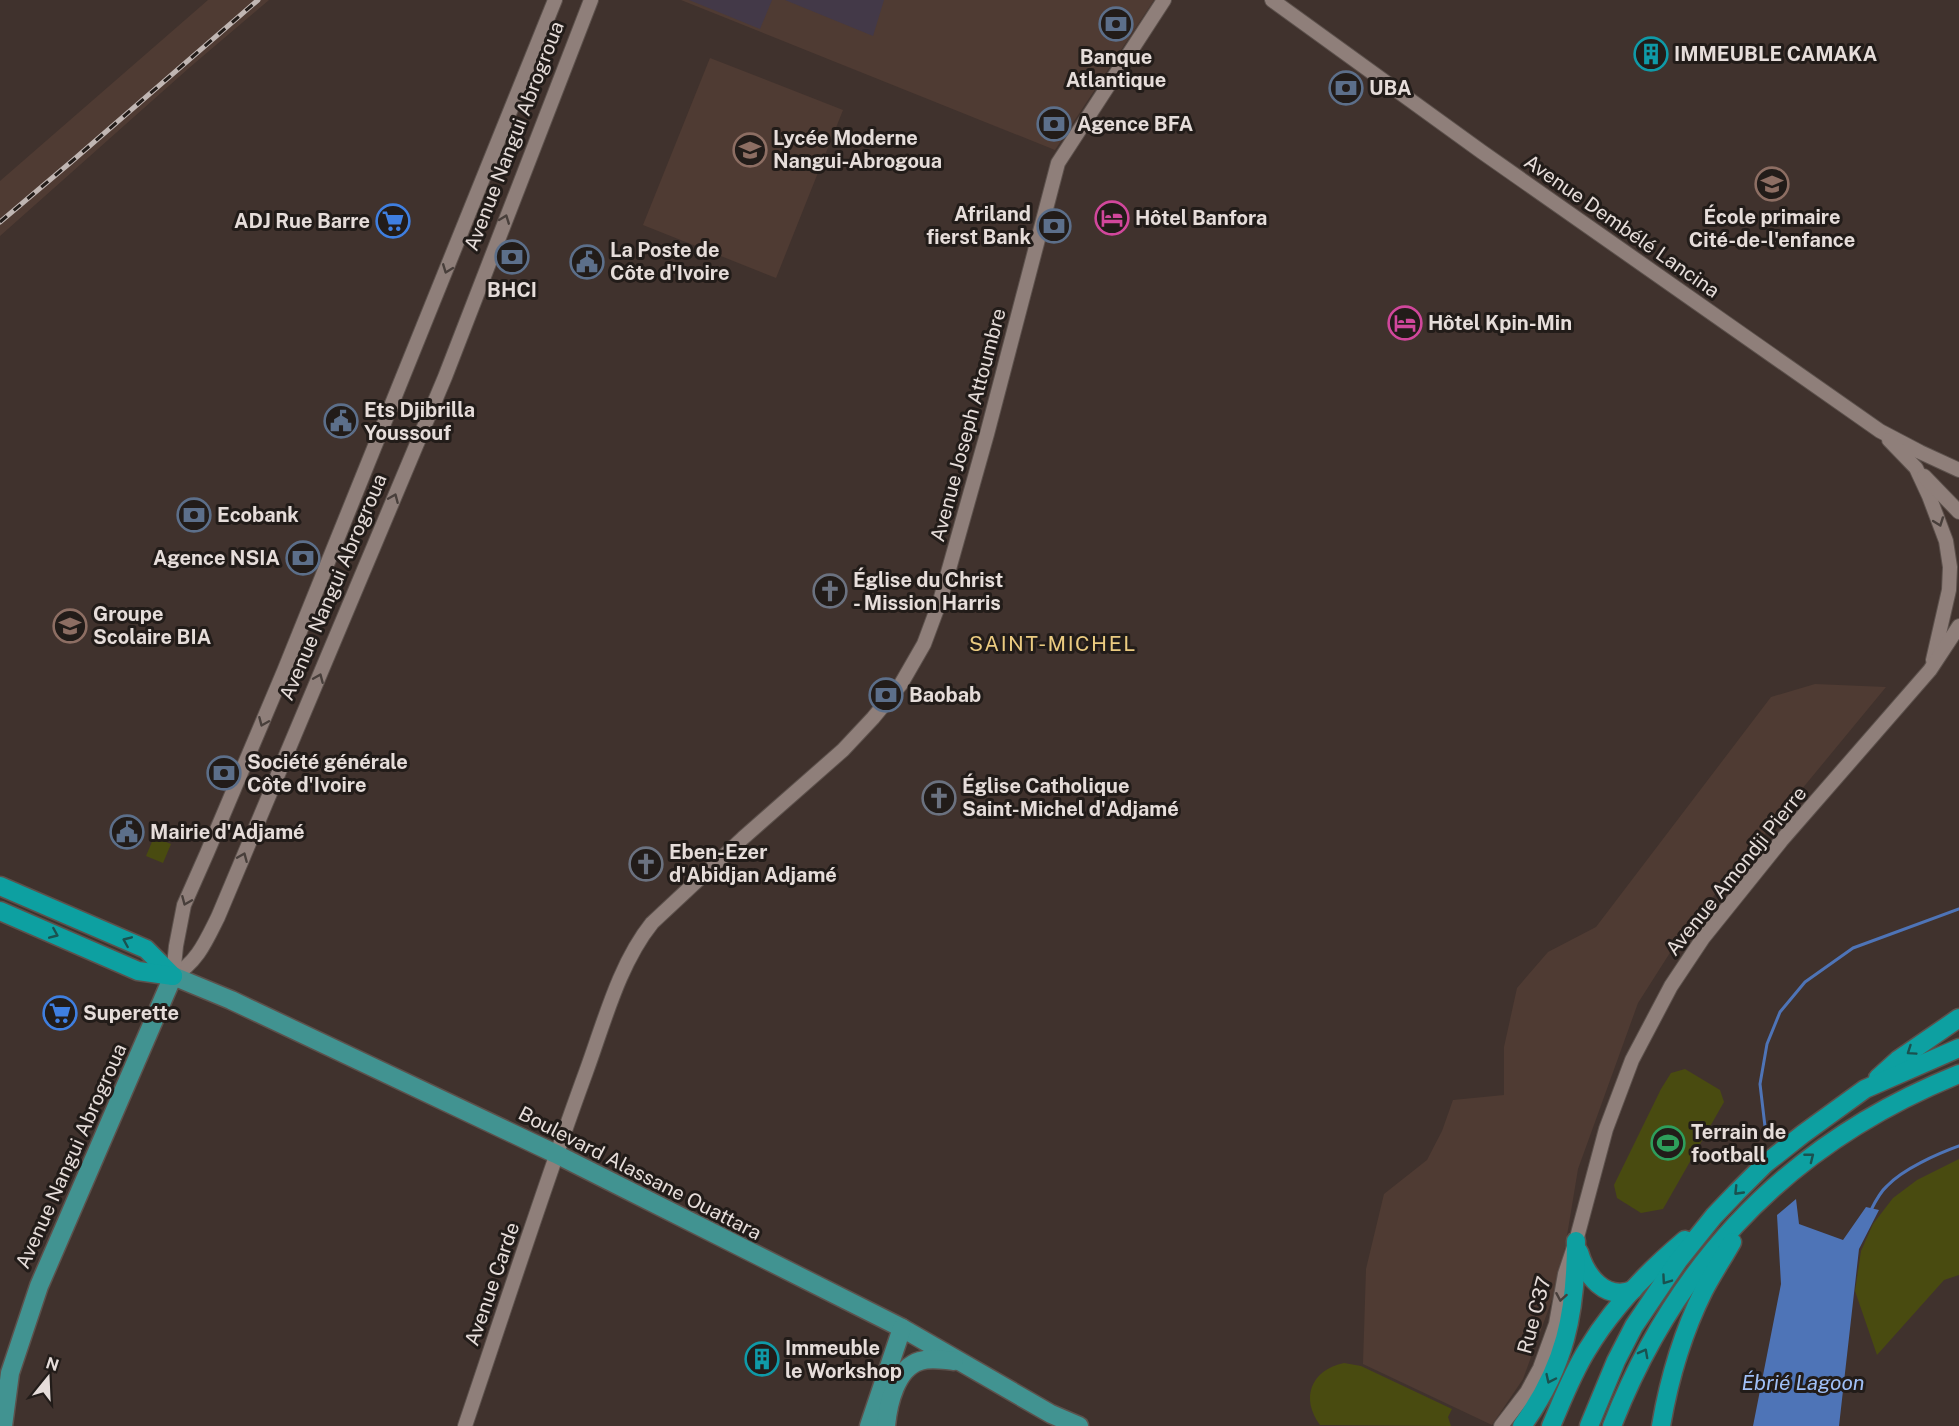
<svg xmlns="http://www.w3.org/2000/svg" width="1959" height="1426" viewBox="0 0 1959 1426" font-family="'Public Sans',sans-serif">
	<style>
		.built { fill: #4f3b33 }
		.medical { fill: #433948 }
		.green { fill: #494b10 }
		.water { fill: #4e74b7 }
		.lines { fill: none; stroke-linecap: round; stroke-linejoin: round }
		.stream { stroke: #4e74b7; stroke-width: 3 }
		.minor-casing { stroke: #5c514c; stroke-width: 16 }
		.major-casing { stroke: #5c514c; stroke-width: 21 }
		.highway-casing { stroke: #5c514c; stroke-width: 21 }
		.minor { stroke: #8f7f7a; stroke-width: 14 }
		.major { stroke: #419391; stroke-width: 18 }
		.highway { stroke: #0da0a1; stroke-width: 18 }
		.rail-casing { stroke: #c0b6b3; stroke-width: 5 }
		.rail { stroke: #221c19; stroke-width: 3; stroke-dasharray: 9; stroke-linecap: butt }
		.oneway { stroke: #483f3b }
		.oneway2 { stroke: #1a514f }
		.labels { text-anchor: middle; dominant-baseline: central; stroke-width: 6; stroke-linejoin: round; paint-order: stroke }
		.poi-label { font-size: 20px; font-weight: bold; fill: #e6ddda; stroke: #221c19; text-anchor: start }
		.street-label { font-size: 20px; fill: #e6ddda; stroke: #221c19 }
		.neighbourhood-label { font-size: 21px; letter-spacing: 1.5px; fill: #ebcb80; stroke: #221c19 }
		.water-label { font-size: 21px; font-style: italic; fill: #a0c0f7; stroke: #221c19 }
	</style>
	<rect width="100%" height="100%" fill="#40322d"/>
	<g class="built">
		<polygon points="208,0 269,0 189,68 0,236 0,181"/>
		<polygon points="681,0 1154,0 1055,150"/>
		<polygon points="710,58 843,110 776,278 643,225"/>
		<polygon points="1815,684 1886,687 1680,937 1638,1003 1578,1169 1560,1278 1523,1379 1492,1425 1363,1364 1366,1269 1384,1194 1427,1160 1442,1131 1453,1100 1504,1095 1504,1047 1517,988 1548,952 1596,927 1771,697"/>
	</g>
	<g class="medical">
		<polygon points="689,0 772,0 760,29"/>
		<polygon points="785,0 884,0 873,36"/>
	</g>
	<g class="green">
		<polygon points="154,837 171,844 163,863 146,856"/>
		<polygon points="1685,1069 1720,1090 1724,1102 1663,1209 1641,1213 1617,1198 1614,1185 1661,1089 1671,1073"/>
		<polygon points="1959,1159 1959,1275 1944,1280 1877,1355 1855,1291 1861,1251 1873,1224 1893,1198 1917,1180"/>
		<path d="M 1344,1363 L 1361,1366 L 1452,1409 L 1448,1417 L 1451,1426 L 1320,1425 C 1300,1398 1311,1370 1344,1363 Z"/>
	</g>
	<polygon class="water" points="1796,1199 1799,1224 1843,1240 1866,1207 1879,1210 1859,1249 1839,1426 1753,1426 1781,1284 1777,1215"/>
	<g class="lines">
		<g class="stream">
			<polyline points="1766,1135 1760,1084 1767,1044 1780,1012 1805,982 1853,948 1959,909"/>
			<path d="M 1871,1210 C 1875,1202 1880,1192 1887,1186 C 1903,1169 1937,1154 1959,1146"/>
		</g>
		<g class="minor-casing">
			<g id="minor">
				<polyline points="1272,0 1482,152 1880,431 1920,452 1959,470"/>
				<polyline points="1889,440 1916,468 1929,496 1946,541 1950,567 1949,590 1933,660"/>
				<polyline points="1924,476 1959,512"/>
				<path d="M 173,976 C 197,963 206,941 218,917 L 445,377 L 591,0"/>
				<polyline points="173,976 176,946 184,905 207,853 284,671 555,0"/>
				<path d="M 465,1426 C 505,1308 543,1189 586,1072 C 604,1023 619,964 652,923 L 743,838 L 843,750 L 873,718 L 901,684 L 924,644 L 940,601 L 987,434 L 1058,163 L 1164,0"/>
				<polyline points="1501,1426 1527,1392 1540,1368 1556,1324 1565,1274 1576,1241 1606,1129 1632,1060 1671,986 1703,938 1781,841 1930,670 1959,626"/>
			</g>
		</g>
		<g class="major-casing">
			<g id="major">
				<polyline points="3,1426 10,1373 39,1286 173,976 231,1000 556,1154 902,1328 1051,1414 1079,1426"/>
				<polyline points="869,1426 902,1328"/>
				<path d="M 886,1426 C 888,1404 896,1368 920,1361 C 931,1357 943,1360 954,1361"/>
			</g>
		</g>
		<g class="highway-casing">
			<g id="highway">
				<polyline points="0,886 146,949 173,976"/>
				<polyline points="0,911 138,971 173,976"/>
				<polyline points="1878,1078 1898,1060 1959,1018"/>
				<path d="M 1579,1252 C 1586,1276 1605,1301 1633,1290"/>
				<path d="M 1522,1426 C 1565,1367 1576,1313 1576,1241"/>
				<path d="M 1551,1426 C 1562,1401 1572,1374 1587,1350 C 1612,1308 1647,1272 1685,1240"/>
				<polyline points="1589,1426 1616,1361 1634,1326 1678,1261 1714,1216 1736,1193 1765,1164 1803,1134 1865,1089 1959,1048"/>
				<path d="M 1612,1426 C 1677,1259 1793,1141 1959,1074"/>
				<path d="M 1661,1426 C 1669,1379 1683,1332 1704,1290 C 1713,1273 1723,1258 1732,1242"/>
			</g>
		</g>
		<use href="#minor" class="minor"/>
		<use href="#major" class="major"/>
		<use href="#highway" class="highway"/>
		<g class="rail-casing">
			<polyline id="rail" points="0,222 71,162 258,0"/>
		</g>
		<use href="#rail" class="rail"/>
	</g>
	<defs><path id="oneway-chevron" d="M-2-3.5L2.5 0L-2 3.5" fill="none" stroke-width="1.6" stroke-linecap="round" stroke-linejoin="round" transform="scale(1.5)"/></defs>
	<g class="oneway">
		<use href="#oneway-chevron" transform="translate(505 219) rotate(-69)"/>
		<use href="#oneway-chevron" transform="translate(447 269) rotate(111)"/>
		<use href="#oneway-chevron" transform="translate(394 498) rotate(-67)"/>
		<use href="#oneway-chevron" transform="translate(1939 522) rotate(70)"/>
		<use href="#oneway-chevron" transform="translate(319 678) rotate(-67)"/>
		<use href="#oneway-chevron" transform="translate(263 722) rotate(113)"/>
		<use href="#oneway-chevron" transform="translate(243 857) rotate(-67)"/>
		<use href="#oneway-chevron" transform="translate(186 901) rotate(113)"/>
		<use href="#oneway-chevron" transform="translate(1561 1297) rotate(100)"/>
	</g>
	<g class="oneway2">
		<use href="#oneway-chevron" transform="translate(54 934) rotate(23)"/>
		<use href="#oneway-chevron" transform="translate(127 941) rotate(-157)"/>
		<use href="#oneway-chevron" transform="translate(1911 1051) rotate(146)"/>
		<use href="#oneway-chevron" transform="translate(1810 1157) rotate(-38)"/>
		<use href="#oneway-chevron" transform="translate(1738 1191) rotate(134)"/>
		<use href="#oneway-chevron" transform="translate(1666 1280) rotate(125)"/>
		<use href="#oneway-chevron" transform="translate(1644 1353) rotate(-62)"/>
		<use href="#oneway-chevron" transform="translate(1550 1379) rotate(115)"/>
	</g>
	<defs>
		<g id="bank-ring" transform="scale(1.725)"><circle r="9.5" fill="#221c19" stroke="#5c6f8a" stroke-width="1.5"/><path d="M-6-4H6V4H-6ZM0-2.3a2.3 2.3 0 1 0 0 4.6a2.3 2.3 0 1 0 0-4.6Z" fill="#5c6f8a"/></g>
		<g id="building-ring" transform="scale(1.725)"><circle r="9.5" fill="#221c19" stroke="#0f9aa8" stroke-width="1.5"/><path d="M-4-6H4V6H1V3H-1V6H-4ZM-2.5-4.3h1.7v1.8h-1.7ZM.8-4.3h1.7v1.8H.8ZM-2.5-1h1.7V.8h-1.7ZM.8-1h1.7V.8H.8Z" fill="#0f9aa8"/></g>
		<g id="university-ring" transform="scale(1.725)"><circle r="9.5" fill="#221c19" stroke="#8d6e63" stroke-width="1.5"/><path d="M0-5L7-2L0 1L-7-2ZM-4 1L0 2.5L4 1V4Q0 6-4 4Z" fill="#8d6e63"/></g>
		<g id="school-ring" transform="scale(1.725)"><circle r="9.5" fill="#221c19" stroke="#8d6e63" stroke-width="1.5"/><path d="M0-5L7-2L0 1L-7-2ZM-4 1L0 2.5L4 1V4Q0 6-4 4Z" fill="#8d6e63"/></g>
		<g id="hotel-ring" transform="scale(1.725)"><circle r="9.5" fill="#221c19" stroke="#d1479c" stroke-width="1.5"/><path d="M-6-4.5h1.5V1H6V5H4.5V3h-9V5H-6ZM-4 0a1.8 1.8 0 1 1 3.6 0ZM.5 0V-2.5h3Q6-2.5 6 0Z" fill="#d1479c"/></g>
		<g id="supermarket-ring" transform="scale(1.725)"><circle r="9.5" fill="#221c19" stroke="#3f7fe0" stroke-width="1.5"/><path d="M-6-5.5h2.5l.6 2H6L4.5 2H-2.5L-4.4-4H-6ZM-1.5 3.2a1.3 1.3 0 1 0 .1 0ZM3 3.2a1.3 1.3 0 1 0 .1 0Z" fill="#3f7fe0"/></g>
		<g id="civic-ring" transform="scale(1.725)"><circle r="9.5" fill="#221c19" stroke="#5c6f8a" stroke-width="1.5"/><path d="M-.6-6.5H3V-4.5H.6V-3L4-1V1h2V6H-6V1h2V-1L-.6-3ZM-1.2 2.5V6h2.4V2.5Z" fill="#5c6f8a"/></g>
		<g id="church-ring" transform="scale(1.725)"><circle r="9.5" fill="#221c19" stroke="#6b7280" stroke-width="1.5"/><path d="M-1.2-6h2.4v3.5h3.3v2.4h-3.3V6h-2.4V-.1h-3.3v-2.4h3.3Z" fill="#6b7280"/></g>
		<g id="stadium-ring" transform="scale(1.725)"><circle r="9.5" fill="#221c19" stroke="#2e9e5b" stroke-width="1.5"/><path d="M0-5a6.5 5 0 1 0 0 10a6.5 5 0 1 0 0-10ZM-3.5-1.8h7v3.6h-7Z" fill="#2e9e5b"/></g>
	</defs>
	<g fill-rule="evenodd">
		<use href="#bank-ring" x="1116" y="24"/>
		<use href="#building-ring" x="1651" y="54"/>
		<use href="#bank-ring" x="1346" y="88"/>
		<use href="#bank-ring" x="1054" y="124"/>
		<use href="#university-ring" x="750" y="150"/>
		<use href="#school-ring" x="1772" y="184"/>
		<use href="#hotel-ring" x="1112" y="218"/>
		<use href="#supermarket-ring" x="393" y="221"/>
		<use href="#bank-ring" x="1054" y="226"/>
		<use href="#bank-ring" x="512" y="257"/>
		<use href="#civic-ring" x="587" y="262"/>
		<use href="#hotel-ring" x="1405" y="323"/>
		<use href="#civic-ring" x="341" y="421"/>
		<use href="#bank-ring" x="194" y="515"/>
		<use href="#bank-ring" x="303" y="558"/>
		<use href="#church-ring" x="830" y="591"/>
		<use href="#school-ring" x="70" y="626"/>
		<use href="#bank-ring" x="886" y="695"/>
		<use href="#bank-ring" x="224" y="773"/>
		<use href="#church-ring" x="939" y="798"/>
		<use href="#civic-ring" x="127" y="832"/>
		<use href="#church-ring" x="646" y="864"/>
		<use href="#supermarket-ring" x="60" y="1013"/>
		<use href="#stadium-ring" x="1668" y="1143"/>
		<use href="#building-ring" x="762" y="1359"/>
	</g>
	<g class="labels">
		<g class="poi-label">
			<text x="1674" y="54">IMMEUBLE CAMAKA</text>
			<text x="1116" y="57" text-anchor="middle">Banque<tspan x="1116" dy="23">Atlantique</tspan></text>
			<text x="1369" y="88">UBA</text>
			<text x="1077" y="124">Agence BFA</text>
			<text x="773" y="138">Lycée Moderne<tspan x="773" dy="23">Nangui-Abrogoua</tspan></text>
			<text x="1031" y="214" text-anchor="end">Afriland<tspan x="1031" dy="23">fierst Bank</tspan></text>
			<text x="1772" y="217" text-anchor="middle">École primaire<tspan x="1772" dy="23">Cité-de-l'enfance</tspan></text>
			<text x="1135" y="218">Hôtel Banfora</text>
			<text x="370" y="221" text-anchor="end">ADJ Rue Barre</text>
			<text x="610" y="250">La Poste de<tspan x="610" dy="23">Côte d'Ivoire</tspan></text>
			<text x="512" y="290" text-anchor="middle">BHCI</text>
			<text x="1428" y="323">Hôtel Kpin-Min</text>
			<text x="364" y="410">Ets Djibrilla<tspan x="364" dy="23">Youssouf</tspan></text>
			<text x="217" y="515">Ecobank</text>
			<text x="280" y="558" text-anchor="end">Agence NSIA</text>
			<text x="853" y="580">Église du Christ<tspan x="853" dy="23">- Mission Harris</tspan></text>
			<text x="93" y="614">Groupe<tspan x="93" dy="23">Scolaire BIA</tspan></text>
			<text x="909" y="695">Baobab</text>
			<text x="247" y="762">Société générale<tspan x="247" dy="23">Côte d'Ivoire</tspan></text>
			<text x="962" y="786">Église Catholique<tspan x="962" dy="23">Saint-Michel d'Adjamé</tspan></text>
			<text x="150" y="832">Mairie d'Adjamé</text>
			<text x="669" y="852">Eben-Ezer<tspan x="669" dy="23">d'Abidjan Adjamé</tspan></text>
			<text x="83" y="1013">Superette</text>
			<text x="1691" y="1132">Terrain de<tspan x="1691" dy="23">football</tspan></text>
			<text x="785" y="1348">Immeuble<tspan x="785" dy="23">le Workshop</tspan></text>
		</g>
		<g class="street-label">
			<text transform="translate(514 136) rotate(-69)">Avenue Nangui Abrogroua</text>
			<text transform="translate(1622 226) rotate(35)">Avenue Dembélé Lancina</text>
			<text transform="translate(968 425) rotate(-75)">Avenue Joseph Attoumbre</text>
			<text transform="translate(333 587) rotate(-67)">Avenue Nangui Abrogroua</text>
			<text transform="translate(1736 871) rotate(-51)">Avenue Amondji Pierre</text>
			<text transform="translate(71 1156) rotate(-66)">Avenue Nangui Abrogroua</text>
			<text transform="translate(640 1173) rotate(27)">Boulevard Alassane Ouattara</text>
			<text transform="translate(492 1284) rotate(-71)">Avenue Carde</text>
			<text transform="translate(1534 1315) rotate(-75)">Rue C37</text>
		</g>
		<g class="neighbourhood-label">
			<text x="1053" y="643">SAINT-MICHEL</text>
		</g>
		<g class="water-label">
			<text x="1803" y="1382">Ébrié Lagoon</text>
		</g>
	</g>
	<g transform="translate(48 1378) rotate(18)" stroke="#221c19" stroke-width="4.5" paint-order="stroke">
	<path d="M0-4.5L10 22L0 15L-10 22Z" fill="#e6ddda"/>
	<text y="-9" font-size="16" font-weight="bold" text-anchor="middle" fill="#e6ddda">N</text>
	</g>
</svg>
